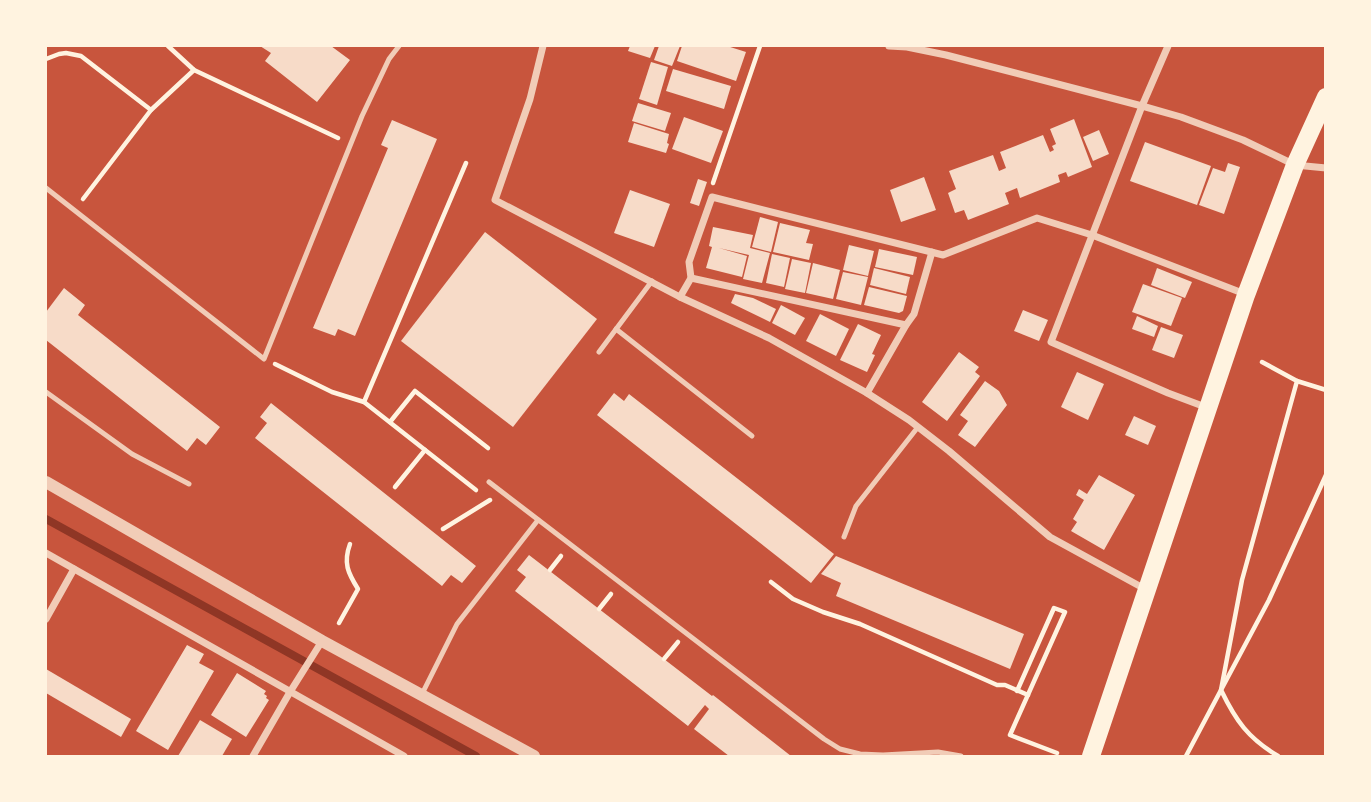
<svg xmlns="http://www.w3.org/2000/svg" width="1371" height="802" viewBox="0 0 1371 802" font-family="'PT Sans Narrow',sans-serif">
	<style>
		.lines { fill: none; stroke-linecap: round; stroke-linejoin: round }
		.stream { stroke: #8f3625; stroke-width: 8 }
		.building { fill: #f7dbc8 }
		.path { stroke: #fff3e0; stroke-width: 4.5 }
		.service { stroke: #f1ccb7; stroke-width: 5 }
		.minor { stroke: #f1ccb7; stroke-width: 7 }
		.tertiary { stroke: #f1ccb7; stroke-width: 12 }
		.primary { stroke: #fff3e0; stroke-width: 18 }
	</style>
	<rect width="100%" height="100%" fill="#c8553d"/>
	<g class="lines">
		<polyline class="stream" points="46,519 476,756"/>
	</g>
	<g class="building">
		<polygon points="260,46 331,46 350,60 317,102 265,61 271,53"/>
		<polygon points="630,46 655,46 650,58 628,51"/>
		<polygon points="659,46 680,46 672,66 654,60"/>
		<polygon points="682,46 727,46 746,52 736,81 677,61"/>
		<polygon points="651,62 668,67 657,105 639,99"/>
		<polygon points="673,69 731,86 724,109 666,91"/>
		<polygon points="638,103 671,113 665,131 632,121"/>
		<polygon points="684,117 723,131 711,163 672,149"/>
		<polygon points="1074,119 1092,167 1068,177 1066,172 1058,175 1060,182 1020,198 1017,188 1005,193 1009,204 968,220 964,210 955,213 948,193 956,189 949,171 993,155 999,171 1006,168 1000,152 1043,135 1050,152 1054,150 1052,146 1056,144 1050,129"/>
		<polygon points="392,120 437,139 355,336 338,329 335,336 313,328 388,148 381,145"/>
		<polygon points="634,123 669,134 667,143 669,144 666,153 628,142"/>
		<polygon points="1099,130 1109,154 1093,161 1083,137"/>
		<polygon points="1145,142 1211,166 1197,205 1130,181"/>
		<polygon points="1228,163 1240,167 1224,214 1199,205 1213,168 1225,172"/>
		<polygon points="924,177 936,210 901,222 890,190"/>
		<polygon points="698,179 707,182 699,206 690,203"/>
		<polygon points="630,190 670,204 654,247 614,233"/>
		<polygon points="760,217 778,222 771,252 752,247"/>
		<polygon points="780,223 810,230 806,243 813,244 809,260 773,252"/>
		<polygon points="713,227 753,235 750,248 770,253 762,283 743,279 749,255 719,248 747,256 742,277 706,268 712,247 709,246"/>
		<polygon points="485,232 597,319 513,427 401,341"/>
		<polygon points="849,245 874,251 868,276 843,270"/>
		<polygon points="879,249 917,257 913,275 875,267"/>
		<polygon points="772,254 790,258 784,287 766,283"/>
		<polygon points="792,259 811,263 805,293 785,289"/>
		<polygon points="813,263 840,270 833,299 806,293"/>
		<polygon points="874,268 910,277 906,294 870,285"/>
		<polygon points="1157,268 1192,282 1185,298 1151,285"/>
		<polygon points="843,272 868,277 861,305 836,299"/>
		<polygon points="1143,284 1182,298 1171,326 1132,312"/>
		<polygon points="869,287 907,296 903,311 899,313 864,305"/>
		<polygon points="64,288 85,305 78,315 220,427 206,445 197,438 187,451 46,340 46,312"/>
		<polygon points="735,294 753,298 776,309 770,322 731,303"/>
		<polygon points="781,305 805,318 795,335 772,323"/>
		<polygon points="1023,310 1048,320 1039,341 1014,331"/>
		<polygon points="820,314 849,329 836,356 806,341"/>
		<polygon points="1137,316 1158,326 1154,337 1132,329"/>
		<polygon points="858,324 881,335 872,354 875,355 867,372 840,360"/>
		<polygon points="1161,327 1183,335 1174,358 1152,350"/>
		<polygon points="959,352 979,367 975,372 980,376 947,421 922,402"/>
		<polygon points="1077,372 1104,384 1088,420 1061,407"/>
		<polygon points="985,381 999,391 1007,405 975,447 958,435 968,421 960,415"/>
		<polygon points="614,393 624,401 629,394 834,554 811,583 597,415"/>
		<polygon points="271,403 476,566 462,583 451,575 442,586 255,438 267,423 260,417"/>
		<polygon points="1134,416 1156,426 1148,445 1125,435"/>
		<polygon points="1099,475 1135,495 1104,550 1071,531 1077,522 1073,519 1084,500 1076,495 1079,489 1087,494"/>
		<polygon points="529,555 712,696 713,695 791,756 729,756 694,729 709,709 705,705 688,726 515,591 526,577 517,570"/>
		<polygon points="836,556 1024,634 1010,669 836,596 841,583 821,574"/>
		<polygon points="187,645 204,654 199,663 214,671 168,750 136,731"/>
		<polygon points="46,669 131,719 121,737 46,693"/>
		<polygon points="237,673 266,691 264,694 267,696 266,698 269,700 246,737 211,715"/>
		<polygon points="200,720 232,739 222,756 178,756"/>
	</g>
	<g class="lines">
		<g class="path">
			<polyline points="168,46 194,70 338,138"/>
			<polyline points="46,59 59,54 66,53 81,56 151,110"/>
			<polyline points="713,183 760,46"/>
			<polyline points="83,199 151,110 194,70"/>
			<polyline points="275,364 332,392 364,402 476,490"/>
			<polyline points="1297,381 1326,390"/>
			<polyline points="364,402 466,163"/>
			<polyline points="390,422 415,391 488,448"/>
			<polyline points="395,487 425,450"/>
			<polyline points="443,529 490,500"/>
			<polyline points="550,570 561,556"/>
			<polyline points="771,582 793,599 823,612 860,624 997,685 1005,685 1028,695"/>
			<polyline points="599,609 611,594"/>
			<path d="M 339,623 L 358,589 C 348,573 343,563 350,544"/>
			<polyline points="664,659 678,642"/>
			<polyline points="1017,691 1054,608 1065,612 1010,735 1057,753"/>
			<polyline points="1186,756 1221,690 1242,580 1297,381 1262,362"/>
			<path d="M 1278,756 C 1248,738 1236,721 1221,690 L 1269,600 L 1326,475"/>
		</g>
		<g class="service">
			<polyline points="46,188 264,359 362,116 389,59 399,46"/>
			<polyline points="616,329 752,436"/>
			<polyline points="599,352 652,281"/>
			<polyline points="46,392 132,454 189,484"/>
			<polyline points="489,482 824,739 840,749 860,754 883,755 938,752 961,756"/>
			<polyline points="844,537 856,506 918,427"/>
			<polyline points="422,694 457,624 538,520"/>
		</g>
		<g class="minor">
			<polyline points="543,46 530,99 495,200 680,297 769,338 867,393 909,420 949,451 1050,537 1145,589"/>
			<polyline points="889,46 907,47 946,55 1142,106 1181,117 1243,140 1295,165 1326,168"/>
			<polyline points="1168,46 1142,106 1051,342 1168,393 1208,408"/>
			<polyline points="691,278 906,325 914,314 932,252"/>
			<polyline points="680,297 691,278 689,262 712,197 943,255 1037,218 1092,235 1245,294"/>
			<polyline points="867,393 906,325"/>
			<polyline points="46,553 404,756"/>
			<polyline points="46,619 74,569"/>
			<polyline points="253,756 290,692 322,641"/>
		</g>
		<polyline class="tertiary" points="46,482 322,641 534,756"/>
		<polyline class="primary" points="1091,756 1246,295 1295,165 1326,97"/>
	</g>
	<rect width="1371" height="802" fill="none" stroke="#fff3e0" stroke-width="94"/>
</svg>
